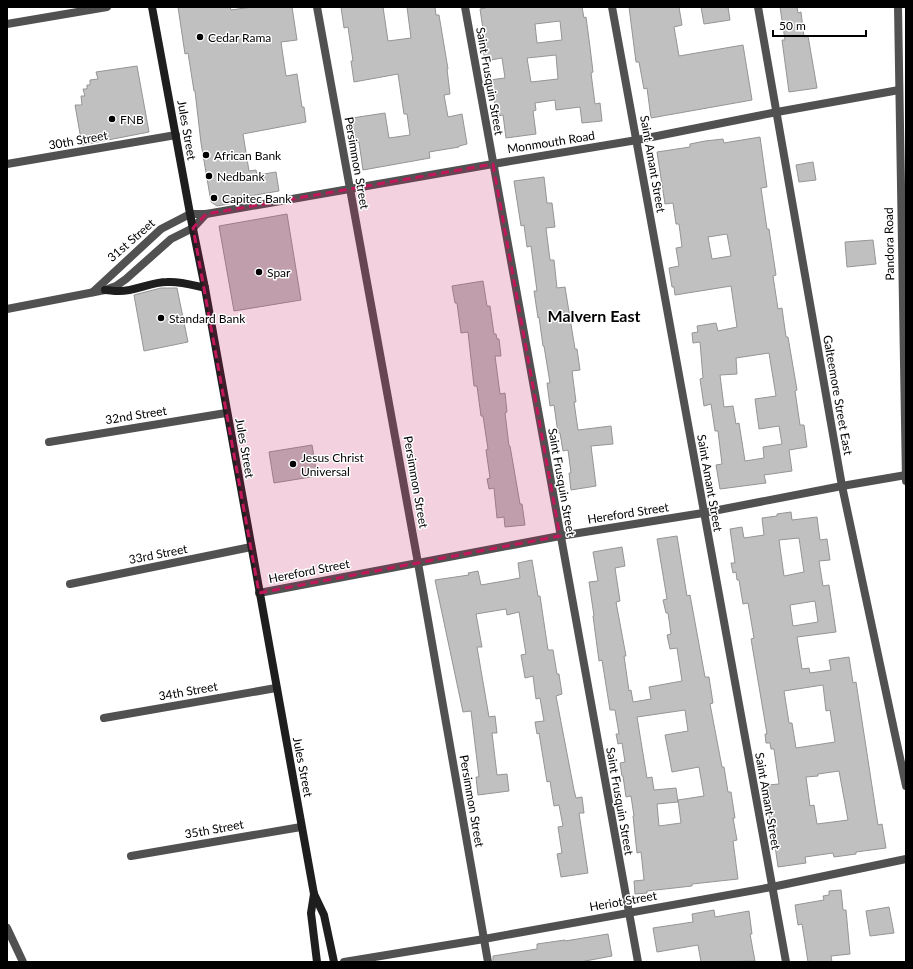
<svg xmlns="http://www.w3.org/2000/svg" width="913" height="969" viewBox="0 0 913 969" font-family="Lato,sans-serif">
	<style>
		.building { fill: #c0c0c0; stroke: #959595; fill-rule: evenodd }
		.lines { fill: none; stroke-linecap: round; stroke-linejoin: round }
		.minor { stroke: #515151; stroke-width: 8 }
		.tertiary { stroke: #515151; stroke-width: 8 }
		.secondary { stroke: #1e1e1e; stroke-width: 8 }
		.marked { fill: #c2185b; fill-opacity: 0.2; stroke: #c2185b; stroke-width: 3; stroke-dasharray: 8 5; stroke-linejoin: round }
		.poi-dot { fill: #000; stroke: #fff; stroke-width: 1.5 }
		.labels { text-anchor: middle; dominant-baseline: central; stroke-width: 3; stroke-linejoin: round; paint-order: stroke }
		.poi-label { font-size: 12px; fill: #000; stroke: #fff; text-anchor: start }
		.street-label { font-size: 12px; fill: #000; stroke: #fff }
		.district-label { font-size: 16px; font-weight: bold; fill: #000; stroke: #fff }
	</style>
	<rect width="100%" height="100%" fill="#fff"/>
	<g class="building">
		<polygon points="178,7 230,7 231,10 252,7 292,7 297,40 281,42 286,76 297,74 302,107 304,107 306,122 243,134 249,171 256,170 257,175 276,172 279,191 238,198 239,202 217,206 211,202 201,143 195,91 194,91 188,53 185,54"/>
		<polygon points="341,7 383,7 388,41 411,38 407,7 435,7 436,15 439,15 448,69 447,69 450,94 444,95 448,117 462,114 467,144 459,146 459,147 429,152 430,158 363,170 359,142 356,143 352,118 385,113 389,138 410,135 407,114 404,114 398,74 354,82 351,61 353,61 348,27 344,28"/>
		<path d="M 489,7 L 582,7 L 584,18 L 586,17 L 590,47 L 593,72 L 591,73 L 595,104 L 600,103 L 602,121 L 582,123 L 580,107 L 556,110 L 555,100 L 535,103 L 536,110 L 533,111 L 536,134 L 506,138 L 503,115 L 497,116 L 493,91 L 491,92 L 489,80 L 505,78 L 502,58 L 485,61 L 483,49 L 486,49 L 480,9 ZM 560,21 L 562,40 L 537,43 L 535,24 ZM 556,55 L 558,79 L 531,82 L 527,58 Z"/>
		<polygon points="629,7 679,7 682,25 674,27 679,56 743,45 752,100 651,118 647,88 644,89 639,62 636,62"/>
		<polygon points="701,7 728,7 730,20 704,24"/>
		<polygon points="780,7 797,7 798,13 801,12 804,37 808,36 817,88 789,92 782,40 785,40"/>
		<polygon points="137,66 149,132 82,145 75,105 82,105 81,96 85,96 83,89 87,89 87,85 90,85 90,80 98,79 96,72"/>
		<path d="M 760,137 L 767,187 L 761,188 L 767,229 L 769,229 L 776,275 L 773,276 L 778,309 L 782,308 L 786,337 L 788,337 L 797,390 L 795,391 L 800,425 L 804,425 L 807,447 L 789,450 L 792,471 L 764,475 L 766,483 L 720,489 L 716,465 L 722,464 L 718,431 L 715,431 L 711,404 L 704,406 L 700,379 L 703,378 L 700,342 L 693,343 L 692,333 L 698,332 L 697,326 L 716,323 L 718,331 L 737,327 L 731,286 L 675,295 L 674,287 L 672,287 L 669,268 L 679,266 L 676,248 L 682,247 L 679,224 L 676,224 L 673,203 L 665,204 L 657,152 L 690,147 L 690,144 L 705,141 L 723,139 L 724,143 ZM 727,234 L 731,256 L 712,259 L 708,237 ZM 769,353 L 776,396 L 755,399 L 759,429 L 779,426 L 782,444 L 763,447 L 764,458 L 745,461 L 739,423 L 736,424 L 733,406 L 724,407 L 720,375 L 737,374 L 736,358 Z"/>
		<polygon points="813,162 816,180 799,182 796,165"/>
		<polygon points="544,177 547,203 552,203 555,227 546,228 550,260 554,260 557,288 565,287 575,349 577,349 580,370 572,371 576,402 574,402 578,430 611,426 613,444 591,446 596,486 571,490 569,473 571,473 568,450 563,451 560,433 558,433 554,405 550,406 547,383 550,383 544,346 543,346 539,317 538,318 534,291 537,291 531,246 527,247 524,225 521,226 514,181"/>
		<polygon points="287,214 301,300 234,311 219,226"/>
		<polygon points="873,240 876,264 847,267 845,242"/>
		<polygon points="483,281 487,306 490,306 494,334 496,334 497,339 499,339 501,356 495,356 500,394 505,393 507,412 505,413 509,446 510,446 520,504 522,504 525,525 505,527 504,517 497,518 494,488 489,489 487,479 490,478 486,450 488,449 483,416 481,416 477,386 474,386 468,332 461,333 457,303 455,303 452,286"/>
		<polygon points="161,288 177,288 188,342 144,351 134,295"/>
		<polygon points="312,445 317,476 274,483 269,452"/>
		<path d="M 791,512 L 792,520 L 817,517 L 820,540 L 827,539 L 830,560 L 819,561 L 823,586 L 829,585 L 836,632 L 797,637 L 802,669 L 809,668 L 810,673 L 831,670 L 829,660 L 849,657 L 853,683 L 856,682 L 878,825 L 882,824 L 886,848 L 856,852 L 856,854 L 834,857 L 833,853 L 805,857 L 806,863 L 778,867 L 773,831 L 771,831 L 769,813 L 772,813 L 768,785 L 779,784 L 774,749 L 771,749 L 770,743 L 766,743 L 765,734 L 767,734 L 751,639 L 754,638 L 748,603 L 743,604 L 739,580 L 737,580 L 736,572 L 733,573 L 731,563 L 735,563 L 730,529 L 742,527 L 744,538 L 764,535 L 762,518 L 777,516 L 777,514 ZM 799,538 L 804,572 L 784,576 L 779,540 ZM 815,601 L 818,622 L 793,626 L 790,605 ZM 823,685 L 826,711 L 830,710 L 835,742 L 796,748 L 792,723 L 789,723 L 784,691 ZM 839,771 L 848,820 L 817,824 L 814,805 L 810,806 L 806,777 L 818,776 L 818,774 Z"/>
		<path d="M 677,536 L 687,596 L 690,595 L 705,677 L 709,677 L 713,703 L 710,704 L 722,767 L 724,767 L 728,792 L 731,792 L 735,818 L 733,818 L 737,840 L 733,841 L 738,879 L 692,884 L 692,886 L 647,891 L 647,893 L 635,894 L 634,881 L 644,880 L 641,852 L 637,853 L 633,816 L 634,816 L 631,796 L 626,797 L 623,776 L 622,776 L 620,763 L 625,762 L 622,743 L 618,744 L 616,734 L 619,734 L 615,710 L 610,710 L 602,660 L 599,661 L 593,616 L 594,616 L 589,582 L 598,581 L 593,552 L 622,547 L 625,566 L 615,568 L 620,601 L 616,602 L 626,656 L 624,656 L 629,691 L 631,690 L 633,702 L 651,699 L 649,687 L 682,681 L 677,648 L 670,649 L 667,635 L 671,634 L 668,613 L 666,613 L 663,600 L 667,599 L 657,539 ZM 685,710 L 688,731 L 665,735 L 672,772 L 699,767 L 704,796 L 678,800 L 681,823 L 659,826 L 657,804 L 678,802 L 676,788 L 654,790 L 652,777 L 647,778 L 637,717 Z"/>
		<polygon points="532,560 538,596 540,596 548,650 553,650 557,674 559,674 562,694 556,696 574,790 576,798 582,797 584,813 579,813 588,873 561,877 557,854 562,853 558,827 563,826 559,805 554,806 550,781 547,782 539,733 537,734 535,722 544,721 540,698 536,699 533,676 525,678 521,655 526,654 519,612 507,615 506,609 476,614 482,647 477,647 489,717 495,716 497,733 492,733 497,775 507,774 509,791 478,795 476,777 479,777 471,711 463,712 435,580 469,575 468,573 478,571 481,585 504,581 520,578 518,563"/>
		<polygon points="841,890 843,910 846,910 850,954 831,956 832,962 808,962 802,924 798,925 795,905 824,900 823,896 829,895 829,891"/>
		<polygon points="889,907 894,933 870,936 866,911"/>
		<polygon points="714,910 715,917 749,911 752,934 750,934 755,961 701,962 698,945 657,952 653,928 693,922 692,914"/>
		<polygon points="608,934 612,956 580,962 493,962 493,956 537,949 537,944 565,940 565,941"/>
	</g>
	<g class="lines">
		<g class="minor">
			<polyline points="317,7 418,563 488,962"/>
			<polyline points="465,7 638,962"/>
			<polyline points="612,7 786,962"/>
			<polyline points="758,7 842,486 906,786"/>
			<polyline points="7,24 107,7"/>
			<polyline points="7,164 176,135"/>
			<polyline points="49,442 226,413"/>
			<polyline points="70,584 251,547"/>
			<polyline points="259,593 560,536 703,513 842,486 906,475"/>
			<polyline points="104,718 276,688"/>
			<polyline points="131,856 301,827"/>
			<polyline points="7,928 23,962"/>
			<polyline points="344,962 484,939 772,887 906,859"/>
		</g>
		<g class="tertiary">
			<polyline points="898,7 906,481"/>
			<polyline points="93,292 161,229 190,214 206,214 493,164 637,140 777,112 899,90"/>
			<polyline points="7,309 105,290 116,286 126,279 171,239 193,228 206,214"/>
		</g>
		<g class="secondary">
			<polyline points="152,7 191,219 205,288 314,894 324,915 334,962"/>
			<path d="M 105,290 C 109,290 113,291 118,291 C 134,292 150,282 167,282 C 180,281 192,285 205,288"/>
			<polyline points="314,894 311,913 317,962"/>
		</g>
	</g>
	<path class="marked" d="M 493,164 L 560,536 L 259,593 L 193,228 L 206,214 Z"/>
	<g class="poi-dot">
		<circle cx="200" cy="37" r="4"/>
		<circle cx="112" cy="119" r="4"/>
		<circle cx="206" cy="155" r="4"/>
		<circle cx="209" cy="176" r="4"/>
		<circle cx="214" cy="198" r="4"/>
		<circle cx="259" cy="272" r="4"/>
		<circle cx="161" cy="318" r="4"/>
		<circle cx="293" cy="464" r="4"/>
	</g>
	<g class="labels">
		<g class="poi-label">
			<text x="208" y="37">Cedar Rama</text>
			<text x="120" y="119">FNB</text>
			<text x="214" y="155">African Bank</text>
			<text x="217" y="176">Nedbank</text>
			<text x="222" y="198">Capitec Bank</text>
			<text x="267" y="272">Spar</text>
			<text x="169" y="318">Standard Bank</text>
			<text x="301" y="457">Jesus Christ<tspan x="301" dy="14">Universal</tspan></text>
		</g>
		<g class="street-label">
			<text transform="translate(490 81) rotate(80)">Saint Frusquin Street</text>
			<text transform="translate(187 130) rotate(80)">Jules Street</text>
			<text transform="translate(78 140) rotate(-10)">30th Street</text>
			<text transform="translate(551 142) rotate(-9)">Monmouth Road</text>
			<text transform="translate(357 163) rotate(80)">Persimmon Street</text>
			<text transform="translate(653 164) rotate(80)">Saint Amant Street</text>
			<text transform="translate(131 240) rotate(-41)">31st Street</text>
			<text transform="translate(889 244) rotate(-91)">Pandora Road</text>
			<text transform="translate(838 395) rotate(80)">Galteemore Street East</text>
			<text transform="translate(136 415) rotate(-9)">32nd Street</text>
			<text transform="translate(245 448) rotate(80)">Jules Street</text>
			<text transform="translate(416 482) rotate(80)">Persimmon Street</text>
			<text transform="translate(562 482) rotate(80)">Saint Frusquin Street</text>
			<text transform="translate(710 483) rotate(80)">Saint Amant Street</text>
			<text transform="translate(628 513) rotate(-9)">Hereford Street</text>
			<text transform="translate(158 554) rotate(-11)">33rd Street</text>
			<text transform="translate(309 571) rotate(-11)">Hereford Street</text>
			<text transform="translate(188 691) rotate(-10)">34th Street</text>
			<text transform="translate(303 767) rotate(79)">Jules Street</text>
			<text transform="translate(472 801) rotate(80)">Persimmon Street</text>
			<text transform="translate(620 801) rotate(80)">Saint Frusquin Street</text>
			<text transform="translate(768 801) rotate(80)">Saint Amant Street</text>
			<text transform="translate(214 829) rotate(-10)">35th Street</text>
			<text transform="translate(623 901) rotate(-10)">Heriot Street</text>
		</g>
		<g class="district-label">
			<text x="594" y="315">Malvern East</text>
		</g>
	</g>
	<rect width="913" height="969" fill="none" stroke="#000000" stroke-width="16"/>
	<path d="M773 30v6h93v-6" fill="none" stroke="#000000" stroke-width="2"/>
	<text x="779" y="30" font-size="12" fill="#000000" stroke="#ffffff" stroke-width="3" paint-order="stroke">50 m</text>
</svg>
